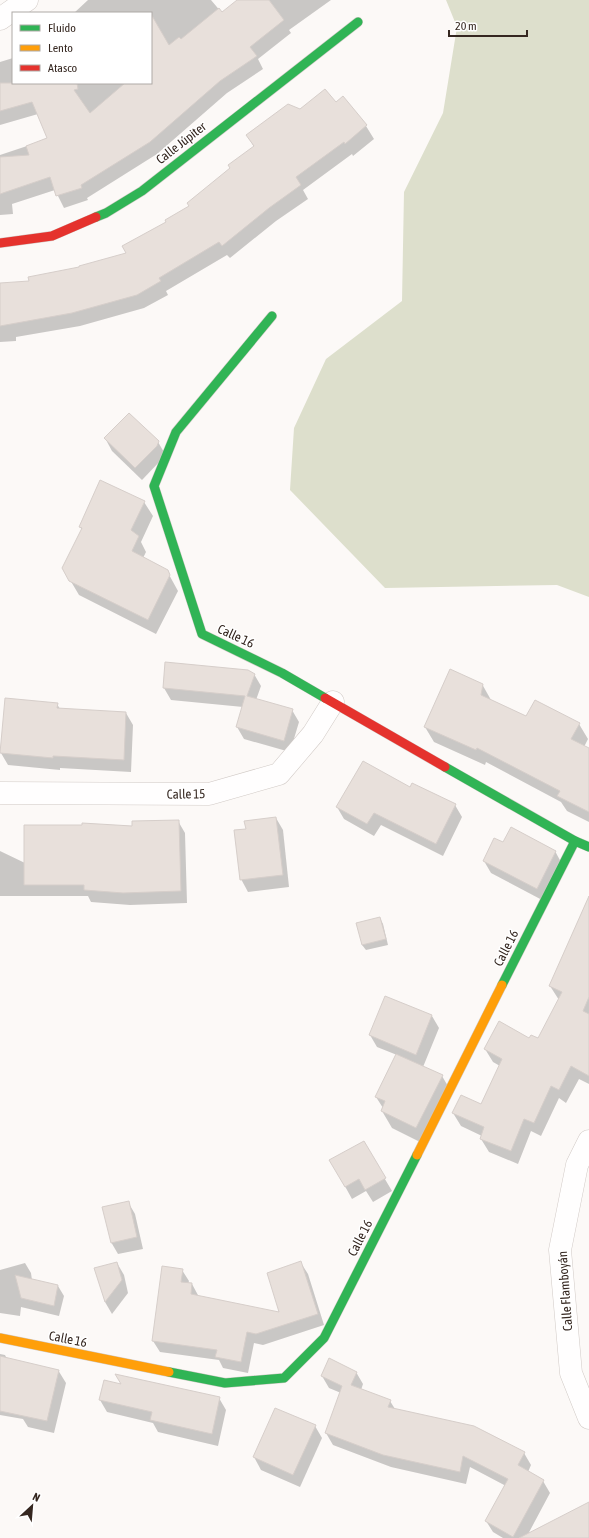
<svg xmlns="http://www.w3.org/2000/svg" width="589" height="1538" viewBox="0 0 589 1538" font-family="'Asap Condensed',sans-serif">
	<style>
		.green { fill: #dddfcc }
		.shadow { fill: #0003 }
		.building { fill: #e8e0db; stroke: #d6ceca }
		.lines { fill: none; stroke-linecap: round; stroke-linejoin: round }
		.street-casing { stroke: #d1cac6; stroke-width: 23 }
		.fast-casing { stroke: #d1cac6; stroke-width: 10 }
		.slow-casing { stroke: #d1cac6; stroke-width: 10 }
		.jam-casing { stroke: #d1cac6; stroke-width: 10 }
		.street { stroke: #fffefe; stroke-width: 22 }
		.fast { stroke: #30b455; stroke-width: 9 }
		.slow { stroke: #ff9f0a; stroke-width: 9 }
		.jam { stroke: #e5322d; stroke-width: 9 }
		.labels { text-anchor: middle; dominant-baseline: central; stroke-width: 3; stroke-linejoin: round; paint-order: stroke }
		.street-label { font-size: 13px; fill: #352720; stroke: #fff }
	</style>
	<rect width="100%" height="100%" fill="#fcf9f7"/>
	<polygon class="green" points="446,0 589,0 589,597 557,585 385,588 290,490 294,428 326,359 402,301 404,192 443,113 457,27"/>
	<g class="shadow">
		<polygon points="88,0 211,0 222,13 239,0 331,0 289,30 291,33 258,59 263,69 227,93 157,154 87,198 88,200 64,208 55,190 12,204 13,214 0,215 0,155 48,139 38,114 0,125 0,62 13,58 13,83 151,83 151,13 74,13"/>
		<polygon points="343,98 366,126 374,139 353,156 352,154 303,190 308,199 276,221 230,258 227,255 166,291 168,295 144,308 80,326 16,337 16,341 0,342 0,284 30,282 128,254 190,206 254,147 247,135 301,110 336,103"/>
		<polygon points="105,438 158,442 165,454 163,458 142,480 112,451"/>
		<polygon points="144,502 153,516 141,542 146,552 143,558 167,571 178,591 156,634 79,595 63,568 82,530 80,527"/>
		<polygon points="254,674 261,686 256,700 292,710 299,722 290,752 244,739 237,727 243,707 171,700 164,688"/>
		<polygon points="482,684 491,700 527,717 579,724 588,739 584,747 589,749 589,822 567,811 561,802 486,762 485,765 434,742 425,727"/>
		<polygon points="57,704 60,709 126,713 133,725 131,772 60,768 60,770 8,765 1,753"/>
		<polygon points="410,789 455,805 462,817 443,856 381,825 374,836 344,819 337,807"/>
		<polygon points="276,818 283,830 289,887 248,892 241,879 247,830"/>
		<polygon points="178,821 185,833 187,903 130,905 91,902 88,896 0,896 0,851 25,863 132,827"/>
		<polygon points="503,843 555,851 562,864 544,901 491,873 484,861"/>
		<polygon points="589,896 589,1084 579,1079 566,1103 559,1098 541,1136 531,1131 518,1164 489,1152 481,1139 482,1136 461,1126 453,1113 481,1105 500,1066 493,1062 485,1049 529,1040 538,1040 559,1000 550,986"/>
		<polygon points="380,918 383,924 388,945 366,950 362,945"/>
		<polygon points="386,997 432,1016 439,1028 423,1067 442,1076 452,1093 426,1145 392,1128 382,1111 383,1108 376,1097 397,1055 377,1047 370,1035"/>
		<polygon points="363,1142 392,1191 373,1202 366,1191 352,1199 331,1161"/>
		<polygon points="128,1202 135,1214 143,1249 118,1254 111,1242"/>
		<polygon points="25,1263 31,1273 32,1280 58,1286 64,1296 59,1316 21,1307 20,1316 0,1313 0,1270"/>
		<polygon points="117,1263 124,1275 128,1293 112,1314 105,1302 96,1269"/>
		<polygon points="301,1263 308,1274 324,1325 263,1345 254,1343 248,1373 223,1368 219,1360 160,1352 153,1341 182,1270 189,1281 188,1284 192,1284 199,1297 281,1313"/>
		<polygon points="0,1354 5,1355 7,1359 58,1370 66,1383 54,1433 28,1427 23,1419 0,1415"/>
		<polygon points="356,1372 363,1384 361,1390 390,1401 395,1409 474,1427 524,1453 531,1465 528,1472 543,1481 550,1493 526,1538 503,1538 493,1532 486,1521 506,1486 470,1467 466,1484 391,1467 333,1445 326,1433 341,1393 329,1388 322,1376"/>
		<polygon points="122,1385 219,1398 226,1410 218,1446 158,1432 153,1423 107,1412 100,1400"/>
		<polygon points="315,1426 322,1438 300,1487 261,1470 254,1457"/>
	</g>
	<g class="building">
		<polygon points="237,0 269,0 284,20 250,47 257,56 220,81 150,142 81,185 82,188 56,196 50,177 0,194 0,157 29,155 26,146 47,138 32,102 0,111 0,83 77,83 78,89 74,90 90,113 125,83 151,83 151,14 169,45 179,37 181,39 219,8 222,12"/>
		<polygon points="325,89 336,102 343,96 367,125 345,144 344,142 296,177 301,185 269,208 222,246 219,242 159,278 161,281 137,295 72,313 0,326 0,283 29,281 28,277 79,267 79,266 126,253 122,246 166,222 165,220 189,206 187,203 230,168 228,165 254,146 246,135 288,104 300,109"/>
		<polygon points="129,413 159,441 157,446 135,468 104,438"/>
		<polygon points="100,480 145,501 131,530 139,536 132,551 168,570 170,575 148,620 69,581 62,568 82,528 79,527"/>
		<polygon points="165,662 248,670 255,674 247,696 293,709 284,741 236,727 245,696 163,688"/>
		<polygon points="450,669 483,684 481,695 526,716 535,700 580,723 571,739 589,748 589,812 557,796 560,791 477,748 476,750 424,727"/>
		<polygon points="5,698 58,703 57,708 126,712 124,760 53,756 53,758 0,753"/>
		<polygon points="363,761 410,787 412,783 456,804 436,844 374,813 367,824 336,807"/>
		<polygon points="276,817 283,875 240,880 234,830 246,829 244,821"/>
		<polygon points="179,820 181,891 123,893 84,890 84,885 24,885 24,825 82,825 82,823 132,826 132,821"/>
		<polygon points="511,827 556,851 537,889 483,861 494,838 503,842"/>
		<polygon points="589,896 589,997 583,1011 589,1014 589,1076 571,1066 559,1090 551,1086 534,1123 524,1119 511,1151 480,1139 484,1127 452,1113 461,1095 481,1104 502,1059 484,1049 499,1021 529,1038 531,1035 538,1038 562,992 549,986"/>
		<polygon points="380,917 386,939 362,945 356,923"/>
		<polygon points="385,996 432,1015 416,1055 369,1035"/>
		<polygon points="396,1054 443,1075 416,1128 381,1111 385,1101 375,1097"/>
		<polygon points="364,1141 386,1178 365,1190 359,1179 345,1187 329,1160"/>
		<polygon points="129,1201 137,1237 111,1243 102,1207"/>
		<polygon points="301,1261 318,1314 256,1334 247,1332 241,1362 215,1357 217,1350 152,1341 162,1266 183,1269 181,1282 192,1283 191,1294 279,1312 267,1273"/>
		<polygon points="117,1262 122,1280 105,1302 94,1268"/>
		<polygon points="15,1275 58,1285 54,1306 21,1298"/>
		<polygon points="0,1356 59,1370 47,1421 0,1411"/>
		<polygon points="329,1358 357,1372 351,1385 391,1400 388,1407 474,1426 525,1452 518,1465 544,1480 513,1537 485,1521 508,1479 463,1456 460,1472 383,1455 325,1433 342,1386 321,1376"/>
		<polygon points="115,1374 220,1397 212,1434 150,1420 152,1412 99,1400 104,1380 121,1384"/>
		<polygon points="275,1408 316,1425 293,1475 253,1457"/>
		<polygon points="589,1502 589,1538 519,1538"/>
	</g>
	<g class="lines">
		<g class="street-casing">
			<g id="street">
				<polyline points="0,19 27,0"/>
				<polyline points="0,793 209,794 279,774 313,734 333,702"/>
				<polyline points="589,1141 577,1165 560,1250 571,1373 589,1418"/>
			</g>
		</g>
		<g class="fast-casing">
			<g id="fast">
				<polyline points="96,217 106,213 142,191 358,22"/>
				<polyline points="272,316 176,432 154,486 202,634 282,673 325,698"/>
				<polyline points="445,767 575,841 589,847"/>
				<polyline points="502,985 575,841"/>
				<polyline points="169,1372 225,1383 284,1378 324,1338 417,1155"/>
			</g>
		</g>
		<g class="slow-casing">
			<g id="slow">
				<polyline points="417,1155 502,985"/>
				<polyline points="0,1338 169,1372"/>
			</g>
		</g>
		<g class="jam-casing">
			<g id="jam">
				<polyline points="0,243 52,236 96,217"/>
				<polyline points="325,698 445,767"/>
			</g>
		</g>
		<use href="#street" class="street"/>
		<use href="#fast" class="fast"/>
		<use href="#slow" class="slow"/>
		<use href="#jam" class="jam"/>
	</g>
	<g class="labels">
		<g class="street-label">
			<text transform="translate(181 143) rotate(-38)">Calle Júpiter</text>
			<text transform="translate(236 636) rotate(25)">Calle 16</text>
			<text transform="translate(186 794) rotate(-1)">Calle 15</text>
			<text transform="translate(506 948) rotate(-63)">Calle 16</text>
			<text transform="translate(360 1238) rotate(-63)">Calle 16</text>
			<text transform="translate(565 1291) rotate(-94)">Calle Flamboyán</text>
			<text transform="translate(68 1339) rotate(11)">Calle 16</text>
		</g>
	</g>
	<rect x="12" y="12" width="140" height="72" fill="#ffffff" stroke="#aea9a6"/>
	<rect x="20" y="25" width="20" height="6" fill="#30b455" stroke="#aea9a6"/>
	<text x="48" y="32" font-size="12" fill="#352720">Fluido</text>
	<rect x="20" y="45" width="20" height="6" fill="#ff9f0a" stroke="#aea9a6"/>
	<text x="48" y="52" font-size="12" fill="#352720">Lento</text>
	<rect x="20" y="65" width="20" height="6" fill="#e5322d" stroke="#aea9a6"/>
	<text x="48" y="72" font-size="12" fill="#352720">Atasco</text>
	<g transform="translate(32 1506) rotate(26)" stroke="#ffffff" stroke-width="3" paint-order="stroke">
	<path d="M0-3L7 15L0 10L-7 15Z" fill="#352720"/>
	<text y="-6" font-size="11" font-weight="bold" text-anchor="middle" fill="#352720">N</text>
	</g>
	<path d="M449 30v6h78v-6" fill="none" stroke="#352720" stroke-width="2"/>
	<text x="455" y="30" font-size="12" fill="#352720" stroke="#ffffff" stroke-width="3" paint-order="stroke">20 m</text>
</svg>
